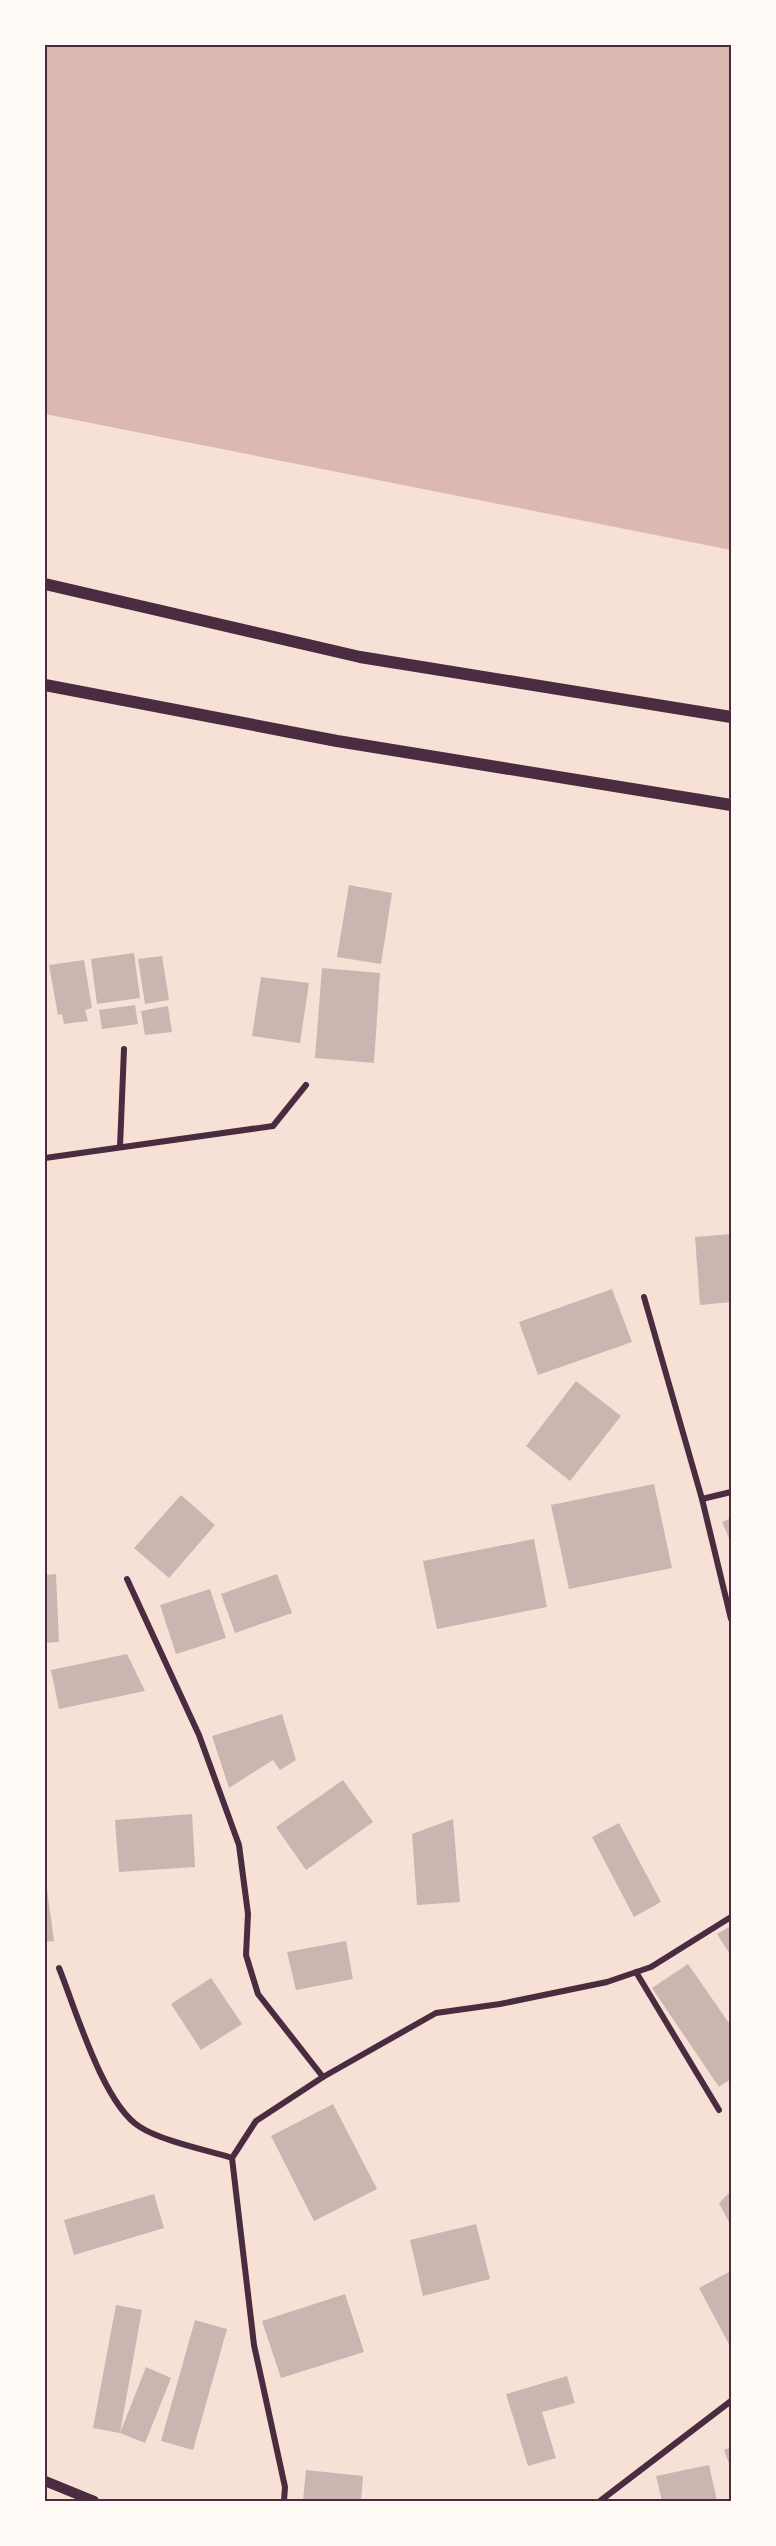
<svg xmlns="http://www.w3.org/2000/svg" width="776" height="2546" viewBox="0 0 776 2546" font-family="'Fira Sans',sans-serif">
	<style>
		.water { fill: #dcb8b0 }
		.building { fill: #ccb4b1 }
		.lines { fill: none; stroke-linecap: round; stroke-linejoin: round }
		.minor { stroke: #4a2c40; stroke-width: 6 }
		.tertiary { stroke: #4a2c40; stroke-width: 10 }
		.secondary { stroke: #4a2c40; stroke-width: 12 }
		.neatline { fill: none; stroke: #4a2c40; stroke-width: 2 }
	</style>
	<rect width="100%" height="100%" fill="#f7e1d7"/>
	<polygon class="water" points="45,45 731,45 731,550 45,414"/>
	<g class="building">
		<polygon points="349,885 392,893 381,964 337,957"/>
		<polygon points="134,953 140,998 97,1004 91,959"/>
		<polygon points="162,956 169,1000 145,1004 138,959"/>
		<polygon points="84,960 92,1008 85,1010 88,1021 64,1024 62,1014 58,1015 49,965"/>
		<polygon points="322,968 380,973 374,1063 315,1058"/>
		<polygon points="261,977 309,983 300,1043 252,1036"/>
		<polygon points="135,1005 138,1024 102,1029 99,1010"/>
		<polygon points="168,1006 172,1032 145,1035 141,1011"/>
		<polygon points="731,1234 731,1302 700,1305 695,1237"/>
		<polygon points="612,1289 632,1342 538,1375 519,1322"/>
		<polygon points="576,1381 621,1416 570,1481 526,1446"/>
		<polygon points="654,1484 672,1568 569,1589 551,1505"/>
		<polygon points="181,1495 215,1525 169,1578 134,1548"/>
		<polygon points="731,1518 731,1543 722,1522"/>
		<polygon points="534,1539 547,1607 437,1629 423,1561"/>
		<polygon points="56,1574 59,1642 45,1643 45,1575"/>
		<polygon points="277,1574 292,1613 235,1633 221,1594"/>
		<polygon points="210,1589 226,1638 176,1654 160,1605"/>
		<polygon points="127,1654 145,1691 59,1709 51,1670"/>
		<polygon points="282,1714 296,1760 280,1770 273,1760 229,1788 212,1736"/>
		<polygon points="343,1780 373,1822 306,1870 276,1827"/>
		<polygon points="192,1814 195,1867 119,1872 115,1820"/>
		<polygon points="453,1819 460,1902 417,1905 412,1834"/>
		<polygon points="619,1823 661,1902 634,1917 592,1837"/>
		<polygon points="45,1874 54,1941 45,1942"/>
		<polygon points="731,1926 731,1956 717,1934"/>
		<polygon points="346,1941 353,1979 296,1990 287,1952"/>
		<polygon points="688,1964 731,2026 731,2079 719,2087 652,1988"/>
		<polygon points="211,1978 242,2024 201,2050 171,2004"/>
		<polygon points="333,2104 377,2189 314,2221 271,2136"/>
		<polygon points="731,2191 731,2226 719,2203"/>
		<polygon points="154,2194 164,2228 74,2255 64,2220"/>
		<polygon points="476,2224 490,2279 423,2296 410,2240"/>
		<polygon points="731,2271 731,2348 699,2288"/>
		<polygon points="345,2294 364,2352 281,2378 262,2321"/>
		<polygon points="116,2305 142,2310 120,2433 146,2367 171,2378 145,2443 120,2433 93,2428"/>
		<polygon points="195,2320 227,2329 193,2450 161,2441"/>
		<polygon points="567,2376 575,2403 542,2412 556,2458 528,2466 506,2394"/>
		<polygon points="731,2447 731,2469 724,2450"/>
		<polygon points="709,2465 717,2501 662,2501 656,2476"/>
		<polygon points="306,2470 363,2476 361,2501 303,2501"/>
	</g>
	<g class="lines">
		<g class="minor">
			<polyline points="120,1147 124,1049"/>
			<polyline points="45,1158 273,1126 306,1085"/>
			<polyline points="644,1297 702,1499 731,1619"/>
			<polyline points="702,1499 731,1492"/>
			<polyline points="127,1579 199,1735 239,1845 248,1914 246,1955 258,1994 323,2077"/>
			<path d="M 59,1968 C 76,2010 103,2104 140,2127 C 162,2141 206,2150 232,2158"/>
			<polyline points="636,1972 719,2110"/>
			<polyline points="284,2501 285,2487 254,2345 232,2158 256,2121 323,2077 436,2013 500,2004 607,1982 651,1967 731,1917"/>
			<polyline points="600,2501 731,2401"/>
		</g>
		<polyline class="tertiary" points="45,2481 94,2501"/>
		<g class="secondary">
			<polyline points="45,584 360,657 731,717"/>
			<polyline points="45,685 337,741 731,805"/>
		</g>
	</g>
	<rect width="776" height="2546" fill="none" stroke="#fffaf5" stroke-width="93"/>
	<rect x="46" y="46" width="684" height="2454" class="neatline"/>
</svg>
